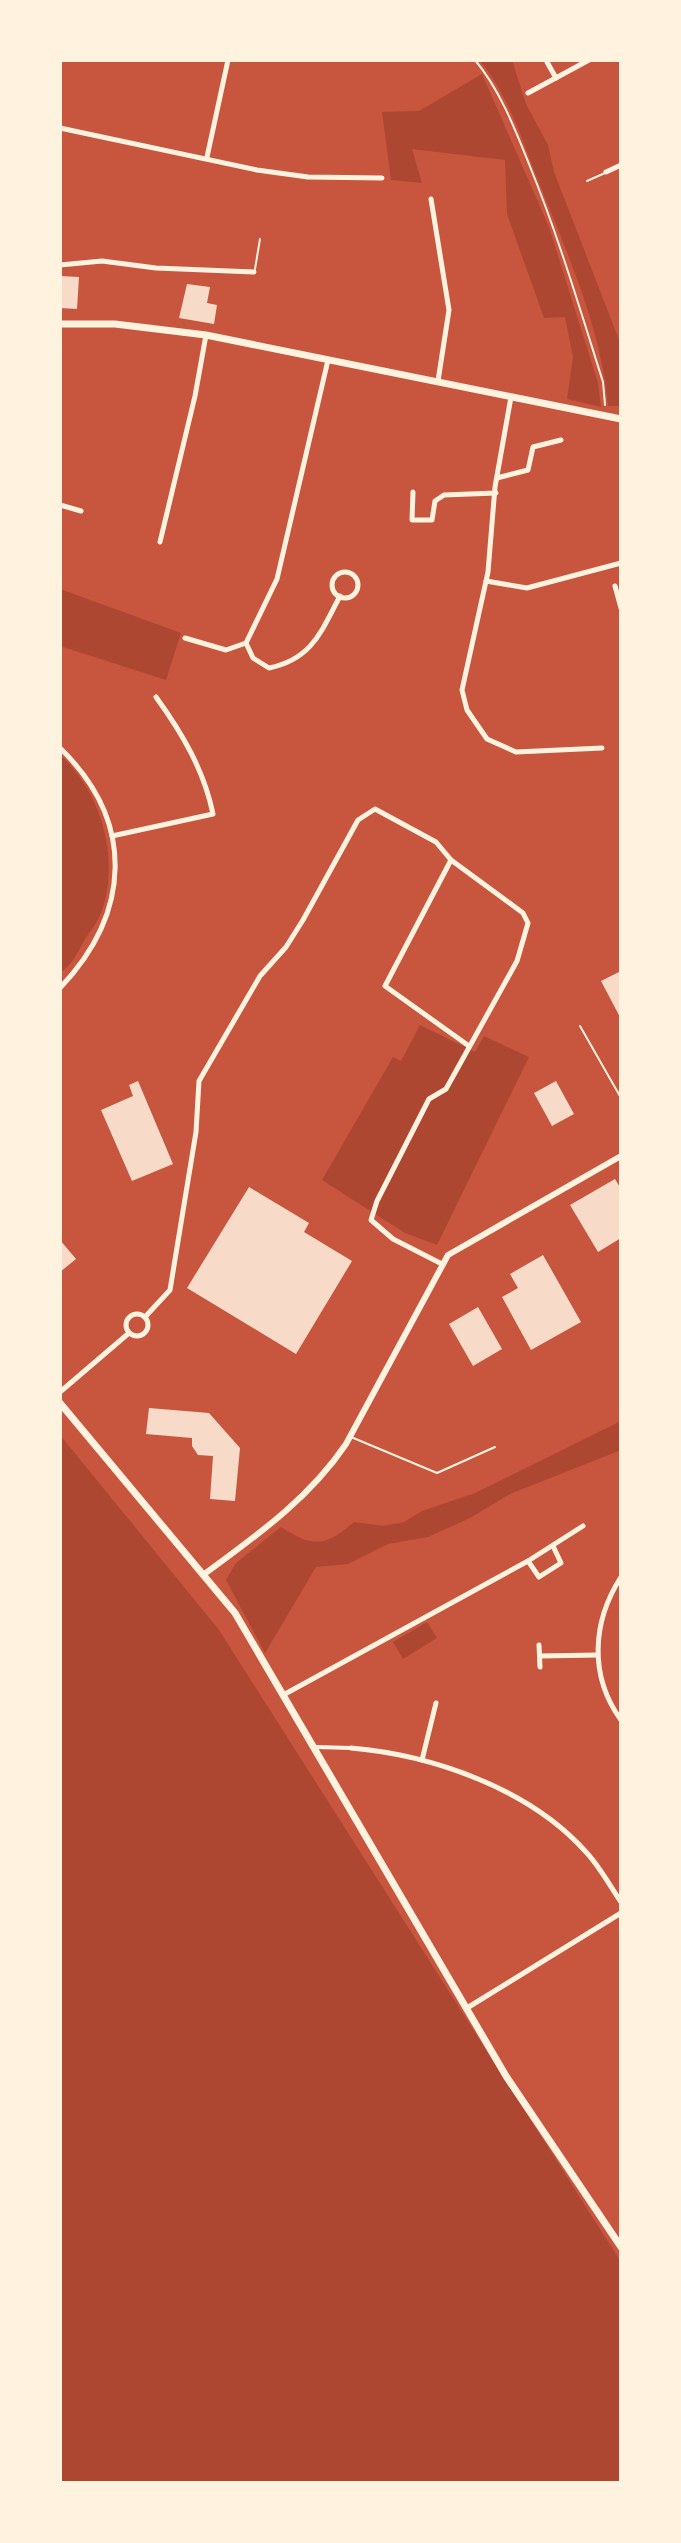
<svg xmlns="http://www.w3.org/2000/svg" width="681" height="2543" viewBox="0 0 681 2543" font-family="Helvetica,sans-serif">
	<style>
		.green { fill: #ae4732 }
		.building { fill: #f7dbc8 }
		.lines { fill: none; stroke-linecap: round; stroke-linejoin: round }
		.path { stroke: #fff3e0; stroke-width: 2 }
		.service { stroke: #fff3e0; stroke-width: 2 }
		.pedestrian { stroke: #fff3e0; stroke-width: 4 }
		.minor { stroke: #fff3e0; stroke-width: 5 }
		.tertiary { stroke: #fff3e0; stroke-width: 6 }
		.secondary { stroke: #fff3e0; stroke-width: 7 }
	</style>
	<rect width="100%" height="100%" fill="#c8553d"/>
	<g class="green">
		<path d="M 479,60 L 512,60 L 526,104 L 548,145 L 554,172 L 621,345 L 621,406 L 608,406 C 602,331 568,255 540,185 C 523,143 509,95 479,60 Z"/>
		<polygon points="482,74 549,227 598,383 601,407 567,399 573,357 565,317 544,318 507,214 505,160 412,149 422,183 391,180 382,112 419,111"/>
		<polygon points="60,589 181,633 166,680 60,646"/>
		<path d="M 60,755 C 101,791 121,860 101,913 C 98,922 90,931 85,939 C 78,952 72,965 60,973 Z"/>
		<polygon points="420,1025 475,1052 484,1036 529,1057 437,1245 405,1233 322,1180 393,1057 401,1061"/>
		<path d="M 621,1421 L 621,1450 L 510,1494 L 470,1518 L 428,1537 L 388,1544 L 348,1564 L 316,1567 L 265,1653 L 226,1580 L 236,1563 L 281,1527 C 313,1547 324,1548 354,1522 L 383,1526 L 404,1522 L 422,1511 L 475,1493 Z"/>
		<polygon points="60,1435 219,1630 621,2262 621,2483 60,2483"/>
		<polygon points="427,1622 437,1638 403,1659 393,1642"/>
	</g>
	<g class="building">
		<polygon points="60,276 79,277 77,309 60,308"/>
		<polygon points="187,284 210,287 207,303 217,305 214,324 179,318"/>
		<polygon points="621,971 621,1019 601,981"/>
		<polygon points="138,1081 173,1164 132,1181 101,1110 133,1096 129,1085"/>
		<polygon points="556,1081 574,1114 552,1126 534,1093"/>
		<polygon points="615,1179 621,1189 621,1238 598,1252 570,1205"/>
		<polygon points="249,1187 309,1223 304,1232 352,1261 296,1354 187,1288"/>
		<polygon points="60,1240 76,1259 60,1272"/>
		<polygon points="543,1255 581,1322 531,1350 502,1297 518,1288 510,1274"/>
		<polygon points="478,1307 502,1349 473,1366 449,1324"/>
		<polygon points="149,1408 209,1413 240,1448 235,1501 210,1499 213,1456 198,1455 192,1446 192,1438 146,1434"/>
	</g>
	<g class="lines">
		<path class="path" d="M 475,60 C 500,90 515,129 529,164 C 558,235 580,309 603,382 L 605,405"/>
		<g class="service">
			<polyline points="587,181 605,173"/>
			<polyline points="255,269 260,239"/>
			<polyline points="580,1026 621,1098"/>
			<polyline points="351,1437 437,1473 495,1447"/>
		</g>
		<polyline class="pedestrian" points="316,1747 351,1748"/>
		<g class="minor">
			<polyline points="547,62 556,78"/>
			<polyline points="528,93 589,60"/>
			<polyline points="60,128 257,170 308,177 382,178"/>
			<polyline points="207,157 228,60"/>
			<polyline points="606,172 621,165"/>
			<polyline points="431,199 449,310 438,381"/>
			<polyline points="60,265 102,261 156,268 254,272"/>
			<path d="M 328,360 L 277,579 L 246,643 L 253,658 L 269,668 C 312,659 321,632 340,596"/>
			<polyline points="511,397 495,487 488,572 462,690 467,710 487,739 516,752 602,748"/>
			<polyline points="497,478 528,470 533,447 561,440"/>
			<polyline points="413,492 412,520 432,520 435,501 444,495 496,493"/>
			<polyline points="60,505 81,511"/>
			<polyline points="160,542 195,396 206,335"/>
			<circle cx="345" cy="585" r="13"/>
			<polyline points="486,581 527,588 621,563"/>
			<polyline points="615,586 621,608"/>
			<polyline points="185,638 226,650 246,643"/>
			<path d="M 60,748 C 136,822 131,913 60,988"/>
			<path d="M 112,836 L 213,814 C 204,770 182,733 156,697"/>
			<polyline points="451,860 385,986 469,1046"/>
			<circle cx="137" cy="1325" r="11"/>
			<polyline points="145,1317 170,1290 196,1132 199,1081 260,976 286,947 303,920 358,820 375,809 436,842 451,860 523,913 528,923 517,961 446,1089 429,1099 377,1201 371,1220 393,1239 442,1264"/>
			<polyline points="60,1392 129,1333"/>
			<polyline points="528,1561 539,1577 561,1563 553,1546"/>
			<path d="M 621,1577 C 592,1622 589,1676 621,1720"/>
			<polyline points="539,1645 540,1667"/>
			<polyline points="540,1656 597,1655"/>
			<polyline points="285,1694 528,1561 583,1526"/>
			<path d="M 351,1748 C 433,1755 530,1789 586,1852 C 600,1867 610,1886 621,1902"/>
			<polyline points="422,1760 436,1703"/>
			<polyline points="467,2008 621,1913"/>
		</g>
		<path class="tertiary" d="M 203,1575 C 256,1536 309,1499 346,1444 L 448,1255 L 621,1156"/>
		<g class="secondary">
			<polyline points="60,324 115,324 206,335 621,419"/>
			<polyline points="60,1403 235,1613 506,2076 621,2247"/>
		</g>
	</g>
	<rect width="681" height="2543" fill="none" stroke="#fff3e0" stroke-width="124"/>
</svg>
